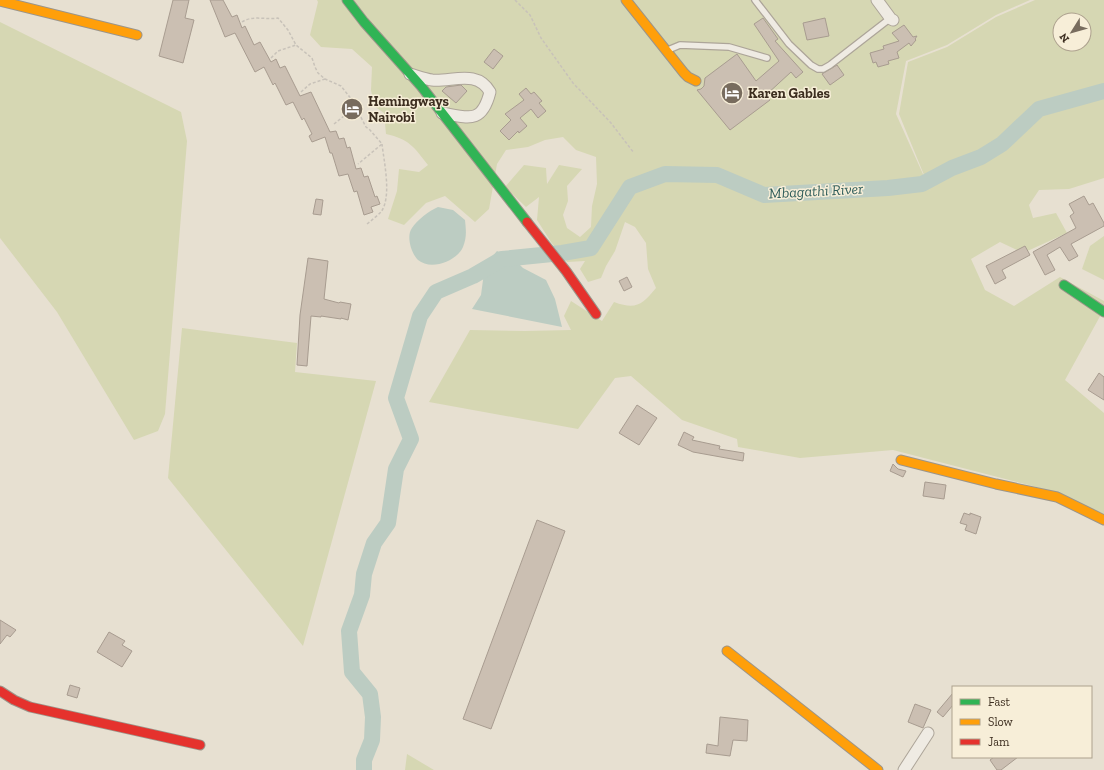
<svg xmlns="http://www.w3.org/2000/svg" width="1104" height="770" viewBox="0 0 1104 770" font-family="'Zilla Slab',serif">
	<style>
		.green { fill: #d6d7b3; fill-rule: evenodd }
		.water { fill: #bcccc2 }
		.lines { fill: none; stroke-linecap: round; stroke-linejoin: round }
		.river { stroke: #bcccc2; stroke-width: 16 }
		.building { fill: #cbbfb2; stroke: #a89c90 }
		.lane-casing { stroke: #ada599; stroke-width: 8 }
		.street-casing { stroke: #ada599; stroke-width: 13 }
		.fast-casing { stroke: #9c958a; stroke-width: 11 }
		.slow-casing { stroke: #9c958a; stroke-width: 11 }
		.jam-casing { stroke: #9c958a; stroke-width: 11 }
		.path { stroke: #c8c2b9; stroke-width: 1.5; stroke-dasharray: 3 2; stroke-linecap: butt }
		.lane { stroke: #efebe3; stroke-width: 5.5 }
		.street { stroke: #efebe3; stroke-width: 11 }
		.fast { stroke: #30b455; stroke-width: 9 }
		.slow { stroke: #ff9f0a; stroke-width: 9 }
		.jam { stroke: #e5322d; stroke-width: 9 }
		.labels { text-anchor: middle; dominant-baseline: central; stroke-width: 3; stroke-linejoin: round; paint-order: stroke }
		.poi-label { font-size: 14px; font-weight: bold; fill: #3d2e20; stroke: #f7eed8; text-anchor: start }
		.water-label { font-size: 15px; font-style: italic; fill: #2f5d5a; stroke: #f7eed8 }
	</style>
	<rect width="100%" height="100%" fill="#e7e0d1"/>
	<g class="green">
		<path d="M 317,0 L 1030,0 L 996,15 L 947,45 L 906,61 L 896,114 L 931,192 L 899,114 L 908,62 L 947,47 L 996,17 L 1035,0 L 1104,0 L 1104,178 L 1069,189 L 1039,190 L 1029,205 L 1033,218 L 1056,213 L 1067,233 L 1023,253 L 1000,242 L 971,259 L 985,290 L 1014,306 L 1060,277 L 1104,301 L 1104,309 L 1065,380 L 1104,413 L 1104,514 L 1052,491 L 893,450 L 800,458 L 738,447 L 737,439 L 682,420 L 631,376 L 615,378 L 578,429 L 429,402 L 470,330 L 525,331 L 571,330 L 564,316 L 571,301 L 602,321 L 614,302 C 636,310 642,305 656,288 L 648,269 L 646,243 L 635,227 L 625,222 L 615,251 L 606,266 L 601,278 L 588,282 L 580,269 L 585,261 L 567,262 L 551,242 L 537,220 L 539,197 L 526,207 L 505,187 L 524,165 L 546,168 L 547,184 L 559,165 L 582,169 L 567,186 L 568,201 L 563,215 L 567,228 L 580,237 L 591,227 L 592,206 L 597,184 L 596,157 L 576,150 L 563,137 L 545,140 L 528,147 L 506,150 L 497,164 L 489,209 L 475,222 L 445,196 L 426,203 L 404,225 L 388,219 L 397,191 L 399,169 L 419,172 L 428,165 C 414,147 409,139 386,134 L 384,113 L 374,106 L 371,90 L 372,67 L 352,49 L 321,47 L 310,35 L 318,2 ZM 1060,20 L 1084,20 L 1084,44 L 1060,44 Z"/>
		<polygon points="0,22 181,112 187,141 165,414 158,431 134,440 57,312 0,238"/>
		<polygon points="1104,236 1104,280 1082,269 1090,246"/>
		<polygon points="182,328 297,343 295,372 376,381 303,646 168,478"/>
		<polygon points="407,754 434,770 405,770"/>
	</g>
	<g class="water">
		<path d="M 438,207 L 453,210 L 465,220 C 466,230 467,237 463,247 C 457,261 431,271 418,260 C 411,253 406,236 412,228 C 417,220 429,211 438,207 Z"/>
		<polygon points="497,251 514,259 523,268 546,280 555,299 562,327 472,309 481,295 485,265"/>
	</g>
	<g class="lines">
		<polyline class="river" points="364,770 364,760 372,740 373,717 370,694 352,672 349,631 362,595 364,574 374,543 388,523 396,469 411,439 396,398 420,316 436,292 473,276 502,259 562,253 591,248 630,187 665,174 717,175 764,195 888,188 922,184 952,168 981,157 1002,144 1039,109 1104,91"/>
	</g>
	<g class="building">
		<polygon points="173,0 189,0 185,18 194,20 183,63 159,56"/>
		<polygon points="210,0 223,0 232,17 237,15 242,28 245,26 254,45 260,42 271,62 276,59 280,68 285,66 300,96 311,92 330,132 336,131 339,139 344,138 347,148 350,147 356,169 361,168 364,177 368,176 375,197 377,196 380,204 371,207 373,212 364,215 357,191 354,192 348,174 339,176 332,153 330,153 325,137 312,142 309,136 312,134 304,118 302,120 293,102 286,105 275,83 273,85 264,67 255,72 235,33 225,37"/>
		<polygon points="763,18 778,39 775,41 803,72 796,78 791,72 766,95 770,100 730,130 697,90 701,89 704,86 705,78 737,54 756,81 779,61 754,24"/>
		<polygon points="825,18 829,36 807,40 803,23"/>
		<polygon points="904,25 913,37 917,36 915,39 916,40 911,46 909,43 897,52 899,58 888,61 889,64 878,67 876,62 873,63 870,53 884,49 883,46 899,41 892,33"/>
		<polygon points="494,49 503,56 493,69 484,62"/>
		<polygon points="837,65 844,75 830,85 822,74"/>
		<polygon points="461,85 467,91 456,103 442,91 446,87"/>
		<polygon points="526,88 531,94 534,92 542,101 539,103 546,111 538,118 531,109 520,118 527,126 519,133 518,131 509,140 500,131 511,120 505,114 524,100 519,94"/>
		<polygon points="1084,196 1089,205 1093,203 1104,223 1104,226 1071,244 1078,256 1069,261 1060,247 1047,255 1055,270 1045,275 1033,252 1076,228 1070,216 1074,213 1069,204"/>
		<polygon points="316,199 323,200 321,215 313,214"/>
		<polygon points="1025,246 1030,255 1002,270 1006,278 995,284 986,266"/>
		<polygon points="308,258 328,261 324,299 339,303 340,302 351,304 348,320 341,318 341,319 321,316 321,317 311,316 307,366 297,365 300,315"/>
		<polygon points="627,277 632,287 624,291 619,281"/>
		<polygon points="1099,373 1104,377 1104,400 1088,390"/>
		<polygon points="637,405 657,418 639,445 619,433"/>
		<polygon points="684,432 694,437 692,440 720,446 719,449 744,453 743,461 693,452 678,445"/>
		<polygon points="893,464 898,469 906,471 903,477 890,471"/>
		<polygon points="925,482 946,485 944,499 923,496"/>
		<polygon points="964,513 970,515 970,513 981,517 976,534 965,530 967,525 960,523"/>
		<polygon points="537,520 565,531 491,729 463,719"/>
		<polygon points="0,620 16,630 10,637 7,635 0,644"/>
		<polygon points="109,632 125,641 122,645 132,651 122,667 97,652"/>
		<polygon points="70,685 80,688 77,698 67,695"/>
		<polygon points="953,693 953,705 943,717 937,712"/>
		<polygon points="915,704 931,710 923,728 908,722"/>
		<polygon points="720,717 748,720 747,741 733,740 730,756 706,753 707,744 718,746"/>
		<polygon points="994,757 1018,757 1001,770 997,770 990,760"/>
	</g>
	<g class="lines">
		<g class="lane-casing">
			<g id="lane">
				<polyline points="755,0 789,44 811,65 818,69 823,69 830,65 888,20 891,19"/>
				<polyline points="668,50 680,45 729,47 767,58"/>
			</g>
		</g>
		<g class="street-casing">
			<g id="street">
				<polyline points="877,0 891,19 893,20"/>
				<path d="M 410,74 C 417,76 425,79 432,80 C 452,82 477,69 490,92 C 482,124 469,118 442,113"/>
				<polyline points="904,770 928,733"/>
			</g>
		</g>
		<g class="fast-casing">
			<g id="fast">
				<polyline points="347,0 364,22 421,86 527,222"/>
				<polyline points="1064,285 1104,312"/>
			</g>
		</g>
		<g class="slow-casing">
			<g id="slow">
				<polyline points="626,0 684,73 688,77 696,81"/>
				<polyline points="0,1 137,35"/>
				<polyline points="901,460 996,484 1057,497 1104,520"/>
				<polyline points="727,651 878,770"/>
			</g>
		</g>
		<g class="jam-casing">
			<g id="jam">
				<polyline points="527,222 566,271 596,314"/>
				<polyline points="0,691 14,700 30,707 200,745"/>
			</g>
		</g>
		<g class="path">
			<polyline points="515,0 530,15 541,38 573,83 611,123 634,153"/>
			<path d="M 242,22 C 252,15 266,20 278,18 L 288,30 L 296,45 L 312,58 L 315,67 L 318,73 L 325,79 L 341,86 L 352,100 L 366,127 L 370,130 L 382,144 L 358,164"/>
			<polyline points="271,58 278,51 296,45"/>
			<polyline points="301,92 310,84 325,79"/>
			<polyline points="334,124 344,116 357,110"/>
			<path d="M 367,224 C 372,220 377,216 381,212 C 392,197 384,162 382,144"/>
		</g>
		<use href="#lane" class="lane"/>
		<use href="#street" class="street"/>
		<use href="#fast" class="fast"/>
		<use href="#slow" class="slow"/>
		<use href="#jam" class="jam"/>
	</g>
	<defs>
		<g id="hotel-disc" transform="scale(1.15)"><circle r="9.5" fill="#786c5e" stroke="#f7eed8"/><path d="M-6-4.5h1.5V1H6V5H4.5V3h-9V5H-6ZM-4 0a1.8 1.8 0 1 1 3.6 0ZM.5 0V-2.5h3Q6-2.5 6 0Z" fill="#fff"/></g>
	</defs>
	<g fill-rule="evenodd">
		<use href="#hotel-disc" x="732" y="93"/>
		<use href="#hotel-disc" x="352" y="109"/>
	</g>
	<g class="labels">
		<g class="poi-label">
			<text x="748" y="93">Karen Gables</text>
			<text x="368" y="101">Hemingways<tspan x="368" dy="16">Nairobi</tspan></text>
		</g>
		<g class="water-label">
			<text transform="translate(816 191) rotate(-3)">Mbagathi River</text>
		</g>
	</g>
	<rect x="952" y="686" width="140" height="72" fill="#f7eed8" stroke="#ada18e"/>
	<rect x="960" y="699" width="20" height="6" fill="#30b455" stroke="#ada18e"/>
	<text x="988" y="706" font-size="12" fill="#3d2e20">Fast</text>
	<rect x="960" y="719" width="20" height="6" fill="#ff9f0a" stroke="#ada18e"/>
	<text x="988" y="726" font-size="12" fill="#3d2e20">Slow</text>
	<rect x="960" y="739" width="20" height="6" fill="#e5322d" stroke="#ada18e"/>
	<text x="988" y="746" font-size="12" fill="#3d2e20">Jam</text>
	<g transform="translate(1072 32) rotate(233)"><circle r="19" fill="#f7eed8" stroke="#ada18e"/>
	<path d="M0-3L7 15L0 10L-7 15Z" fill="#786c5e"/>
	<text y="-6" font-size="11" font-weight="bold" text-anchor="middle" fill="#3d2e20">N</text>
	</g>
</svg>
